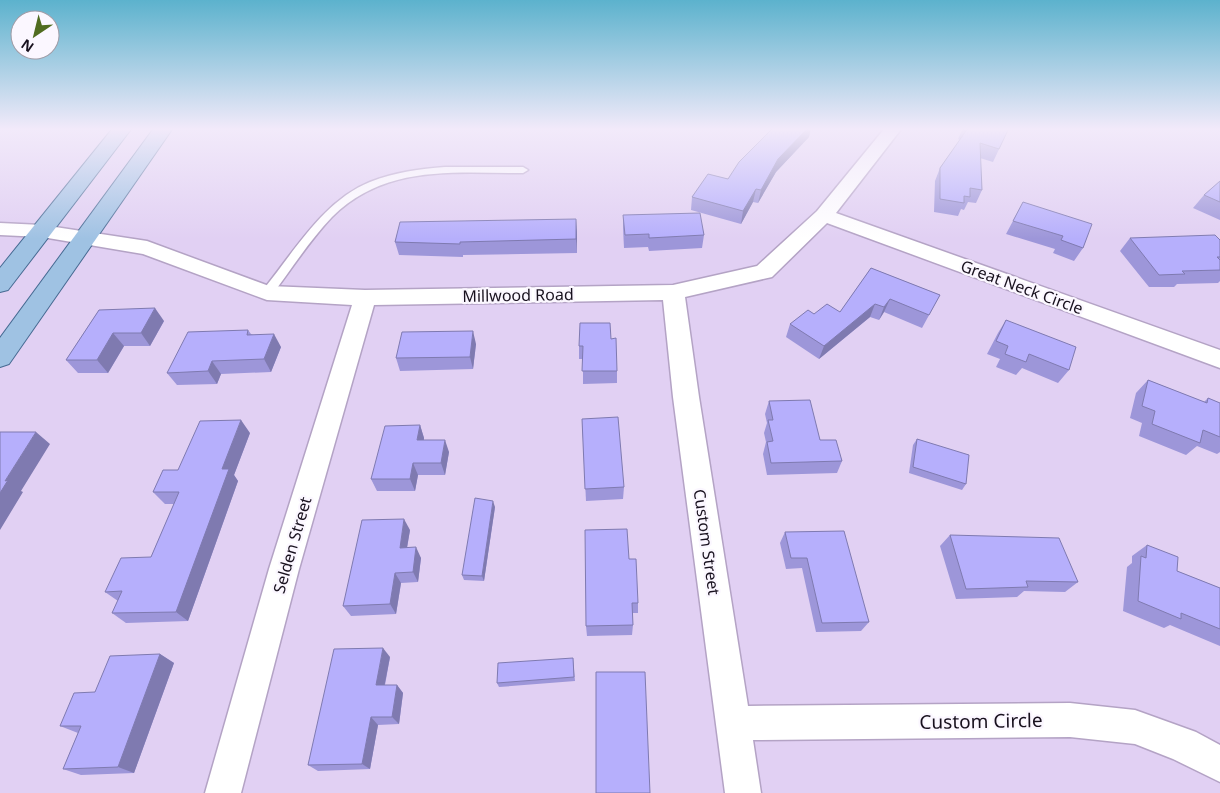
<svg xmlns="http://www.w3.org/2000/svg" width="1220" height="793" viewBox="0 0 1220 793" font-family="'Noto Sans',sans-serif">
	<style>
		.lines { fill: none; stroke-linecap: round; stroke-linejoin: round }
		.service-casing { stroke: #b4a3c5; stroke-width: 3 }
		.minor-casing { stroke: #b4a3c5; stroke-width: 3 }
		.primary-casing { stroke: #466a92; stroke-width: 2 }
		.service { fill: #fff; fill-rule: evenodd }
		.minor { fill: #fff; fill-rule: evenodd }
		.primary { fill: #9fc2e3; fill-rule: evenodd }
		.wall { fill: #9d96d9 }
		.shaded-wall { fill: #7f7ab0 }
		.building { fill: #b6affc; stroke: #7f7ab0 }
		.labels { text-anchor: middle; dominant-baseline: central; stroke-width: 4.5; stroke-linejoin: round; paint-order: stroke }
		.street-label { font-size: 16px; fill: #18111e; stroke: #fbf7ff }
		.near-street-label { font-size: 19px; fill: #18111e; stroke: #fbf7ff }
	</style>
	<rect width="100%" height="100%" fill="#e1d0f3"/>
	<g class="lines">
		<g class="service-casing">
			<path id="service" d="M 445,167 L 523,167 L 528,170 L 523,173 C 455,173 385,164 332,217 C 309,241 291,270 271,296 L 263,296 L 262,293 L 263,290 C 294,252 323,201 370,182 C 395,172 420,169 445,167 Z"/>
		</g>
		<g class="minor-casing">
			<polygon id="minor" points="885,128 902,128 836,213 1220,350 1220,368 827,223 772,277 685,297 699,397 748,706 1070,703 1135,710 1196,732 1220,745 1220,782 1173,759 1135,744 1070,737 753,740 761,793 725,793 673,397 663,300 374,305 299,569 241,793 205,793 269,569 352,305 267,300 143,254 42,237 0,235 0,223 42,225 147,241 269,286 365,290 673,285 757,266 817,211"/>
		</g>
		<g class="primary-casing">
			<g id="primary">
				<polygon points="113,128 132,128 8,290 0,292 0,268"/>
				<polygon points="154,128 173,128 9,364 0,367 0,338"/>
			</g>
		</g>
		<use href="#service" class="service"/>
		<use href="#minor" class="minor"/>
		<use href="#primary" class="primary"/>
	</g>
	<g class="wall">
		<polygon points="773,128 811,128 809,137 776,172 758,203 753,202 741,224 691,210 692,197 728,179"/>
		<polygon points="963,128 1009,128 993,162 980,158 982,190 976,203 968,202 964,210 961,209 958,216 934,212 935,181 940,168 960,140 958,139"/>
		<polygon points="1220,181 1220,220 1193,208 1204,195"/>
		<polygon points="1023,202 1083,248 1074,261 1053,253 1055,249 1006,234"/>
		<polygon points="623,215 704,235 702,248 649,251 648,247 624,248 623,228"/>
		<polygon points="576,219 577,253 463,255 463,257 399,255 395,242"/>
		<polygon points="1130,238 1220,240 1220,281 1218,283 1177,284 1174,287 1149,287 1120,251"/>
		<polygon points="871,268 940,295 922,328 884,312 879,320 870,317 819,359 786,337 790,324 814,314 840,312"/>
		<polygon points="99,310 164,321 150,346 124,346 108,373 78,373 66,360"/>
		<polygon points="1006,320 1069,370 1058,383 1022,368 1016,375 996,367 1000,359 987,354 998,333"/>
		<polygon points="248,330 251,334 281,347 271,372 221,374 217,384 177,385 167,373"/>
		<polygon points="611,339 617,371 617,383 583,384 583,359 579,359 579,346"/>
		<polygon points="476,344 473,369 400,371 396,358"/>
		<polygon points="1148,380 1204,402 1208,398 1220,403 1220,452 1217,454 1197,446 1186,455 1139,436 1142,423 1130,418 1136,393"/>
		<polygon points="769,401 820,440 842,461 837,473 767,475 763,454 766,442 764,433 767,423 765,414"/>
		<polygon points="582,419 624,487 623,499 586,501"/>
		<polygon points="420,425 424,438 424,440 449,452 445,475 418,475 415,491 377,491 371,479"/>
		<polygon points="250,433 234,475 238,481 188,621 126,623 112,613 118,601 105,592 151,557 174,504 165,504 153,492 178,470"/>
		<polygon points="917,439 966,484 962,490 909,473 913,445"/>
		<polygon points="495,507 484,581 464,580 462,575"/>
		<polygon points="410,530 407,548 421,558 418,582 401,583 396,614 351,616 343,606"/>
		<polygon points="785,532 869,622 861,631 816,632 802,568 786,569 780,543"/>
		<polygon points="950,535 1078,582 1065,592 1024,591 1017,597 956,599 940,546"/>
		<polygon points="1147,545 1177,571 1220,588 1220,646 1170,625 1164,628 1123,611 1127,567 1132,563 1132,556"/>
		<polygon points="629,559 638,603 638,613 632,613 633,625 632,635 587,636 586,626"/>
		<polygon points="160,654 174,663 134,773 81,775 63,769 78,733 60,726 95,692"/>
		<polygon points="390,657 385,685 397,685 403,693 399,724 378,725 370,769 318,771 308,765"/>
		<polygon points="573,658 575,681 499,687 497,683"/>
	</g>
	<g class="shaded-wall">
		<polygon points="808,128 811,128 809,137 776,172 758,203 761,190 778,159"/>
		<polygon points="756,189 753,202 741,224 743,211"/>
		<polygon points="576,219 577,232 577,253 576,239"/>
		<polygon points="890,299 884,312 879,320 884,307"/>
		<polygon points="875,304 870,317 819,359 824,346"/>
		<polygon points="155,308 164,321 150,346 141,333"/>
		<polygon points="473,331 476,344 473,369 470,357"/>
		<polygon points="113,333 124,346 108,373 97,360"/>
		<polygon points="274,334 281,347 271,372 264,359"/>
		<polygon points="212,361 221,374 217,384 208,371"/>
		<polygon points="241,420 250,433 234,475 238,481 188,621 176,612 222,469"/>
		<polygon points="420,425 424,438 422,452 417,440"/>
		<polygon points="36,432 50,444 21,491 23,492 0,530 0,493 5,481"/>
		<polygon points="445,440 449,452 445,475 441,463"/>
		<polygon points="413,463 418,475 415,491 410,479"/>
		<polygon points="493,501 495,507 484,581 482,576"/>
		<polygon points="404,519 410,530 405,559 400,548"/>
		<polygon points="416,547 421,558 418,582 413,572"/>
		<polygon points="395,573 401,583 396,614 390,604"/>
		<polygon points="383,648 390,657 383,693 376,685"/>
		<polygon points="160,654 174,663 134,773 118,767"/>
		<polygon points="397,685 403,693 399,724 392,717"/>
		<polygon points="371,717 378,725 370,769 362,764"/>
	</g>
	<g class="building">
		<polygon points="773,128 808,128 778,159 761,190 756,189 743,211 692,197 708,174 728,179 739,162"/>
		<polygon points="968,128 1009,128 999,149 980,143 982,190 970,188 970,197 964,196 964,203 940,199 940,168"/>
		<polygon points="1220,181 1220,202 1204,195"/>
		<polygon points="1023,202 1092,224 1083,248 1061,240 1063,236 1013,221"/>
		<polygon points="700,213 704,235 649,238 649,234 625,235 623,215"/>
		<polygon points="576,219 576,239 460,242 460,244 395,242 400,222"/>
		<polygon points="1215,235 1220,240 1220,257 1217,257 1220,260 1220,270 1182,271 1185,274 1159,275 1130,238"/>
		<polygon points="871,268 940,295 929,315 890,299 884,307 875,304 824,346 790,324 808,310 814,314 827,304 840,312"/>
		<polygon points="155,308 141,333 113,333 97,360 66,360 99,310"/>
		<polygon points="1006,320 1076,347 1069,370 1029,354 1026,362 1005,354 1008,346 996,341"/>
		<polygon points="580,323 610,323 611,339 616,338 617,371 582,371 583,346 579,346"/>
		<polygon points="248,330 247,335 274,334 264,359 212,361 208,371 167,373 188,332"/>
		<polygon points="473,331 470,357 396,358 402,332"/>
		<polygon points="1148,380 1207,403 1208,398 1220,403 1220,437 1203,430 1200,443 1152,424 1155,411 1142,406"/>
		<polygon points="810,400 820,440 836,440 842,461 771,463 767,442 773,441 768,420 773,420 769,401"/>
		<polygon points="618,417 624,487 585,489 582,419"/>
		<polygon points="241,420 222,469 229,469 176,612 112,613 122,591 105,592 121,558 151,557 179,492 153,492 163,470 178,470 200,421"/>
		<polygon points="420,425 417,440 445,440 441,463 413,463 410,479 371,479 385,426"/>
		<polygon points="0,432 36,432 5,481 8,480 0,493"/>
		<polygon points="917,439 969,455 966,484 913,467"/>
		<polygon points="475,498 493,501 482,576 462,575"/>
		<polygon points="404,519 400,548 416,547 413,572 395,573 390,604 343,606 362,520"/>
		<polygon points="627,529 629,559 636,559 638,603 632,603 633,625 586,626 585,530"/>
		<polygon points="844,531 869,622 822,623 807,558 791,558 785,532"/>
		<polygon points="950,535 1059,538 1078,582 1026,581 1028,587 966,589"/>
		<polygon points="1147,545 1178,557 1177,571 1220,588 1220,629 1181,613 1181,619 1138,601 1141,556 1146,558"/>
		<polygon points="383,648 376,685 397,685 392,717 371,717 362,764 308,765 334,649"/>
		<polygon points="160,654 118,767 63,769 81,726 60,726 74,693 95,692 110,656"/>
		<polygon points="573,658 574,677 497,683 498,663"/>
		<polygon points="596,672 645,672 650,793 596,793"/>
	</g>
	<linearGradient id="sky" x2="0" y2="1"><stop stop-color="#5cb2cd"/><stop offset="0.54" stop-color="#f2eafa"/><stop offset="1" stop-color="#f2eafa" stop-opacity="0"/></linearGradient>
	<rect width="1220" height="239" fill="url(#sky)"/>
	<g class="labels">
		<g class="street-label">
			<text transform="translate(1022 287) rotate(20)">Great Neck Circle</text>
			<text transform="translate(518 295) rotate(-1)">Millwood Road</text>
			<text transform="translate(707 542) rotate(82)">Custom Street</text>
			<text transform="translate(292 545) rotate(-74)">Selden Street</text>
		</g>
		<g class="near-street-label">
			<text transform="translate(981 721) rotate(-1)">Custom Circle</text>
		</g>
	</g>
	<g transform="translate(35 35) rotate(215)"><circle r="24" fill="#fbf7ff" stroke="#a09ba5"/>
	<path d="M0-4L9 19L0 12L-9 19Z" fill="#506c20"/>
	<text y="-8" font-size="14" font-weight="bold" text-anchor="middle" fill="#18111e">N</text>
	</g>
</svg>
